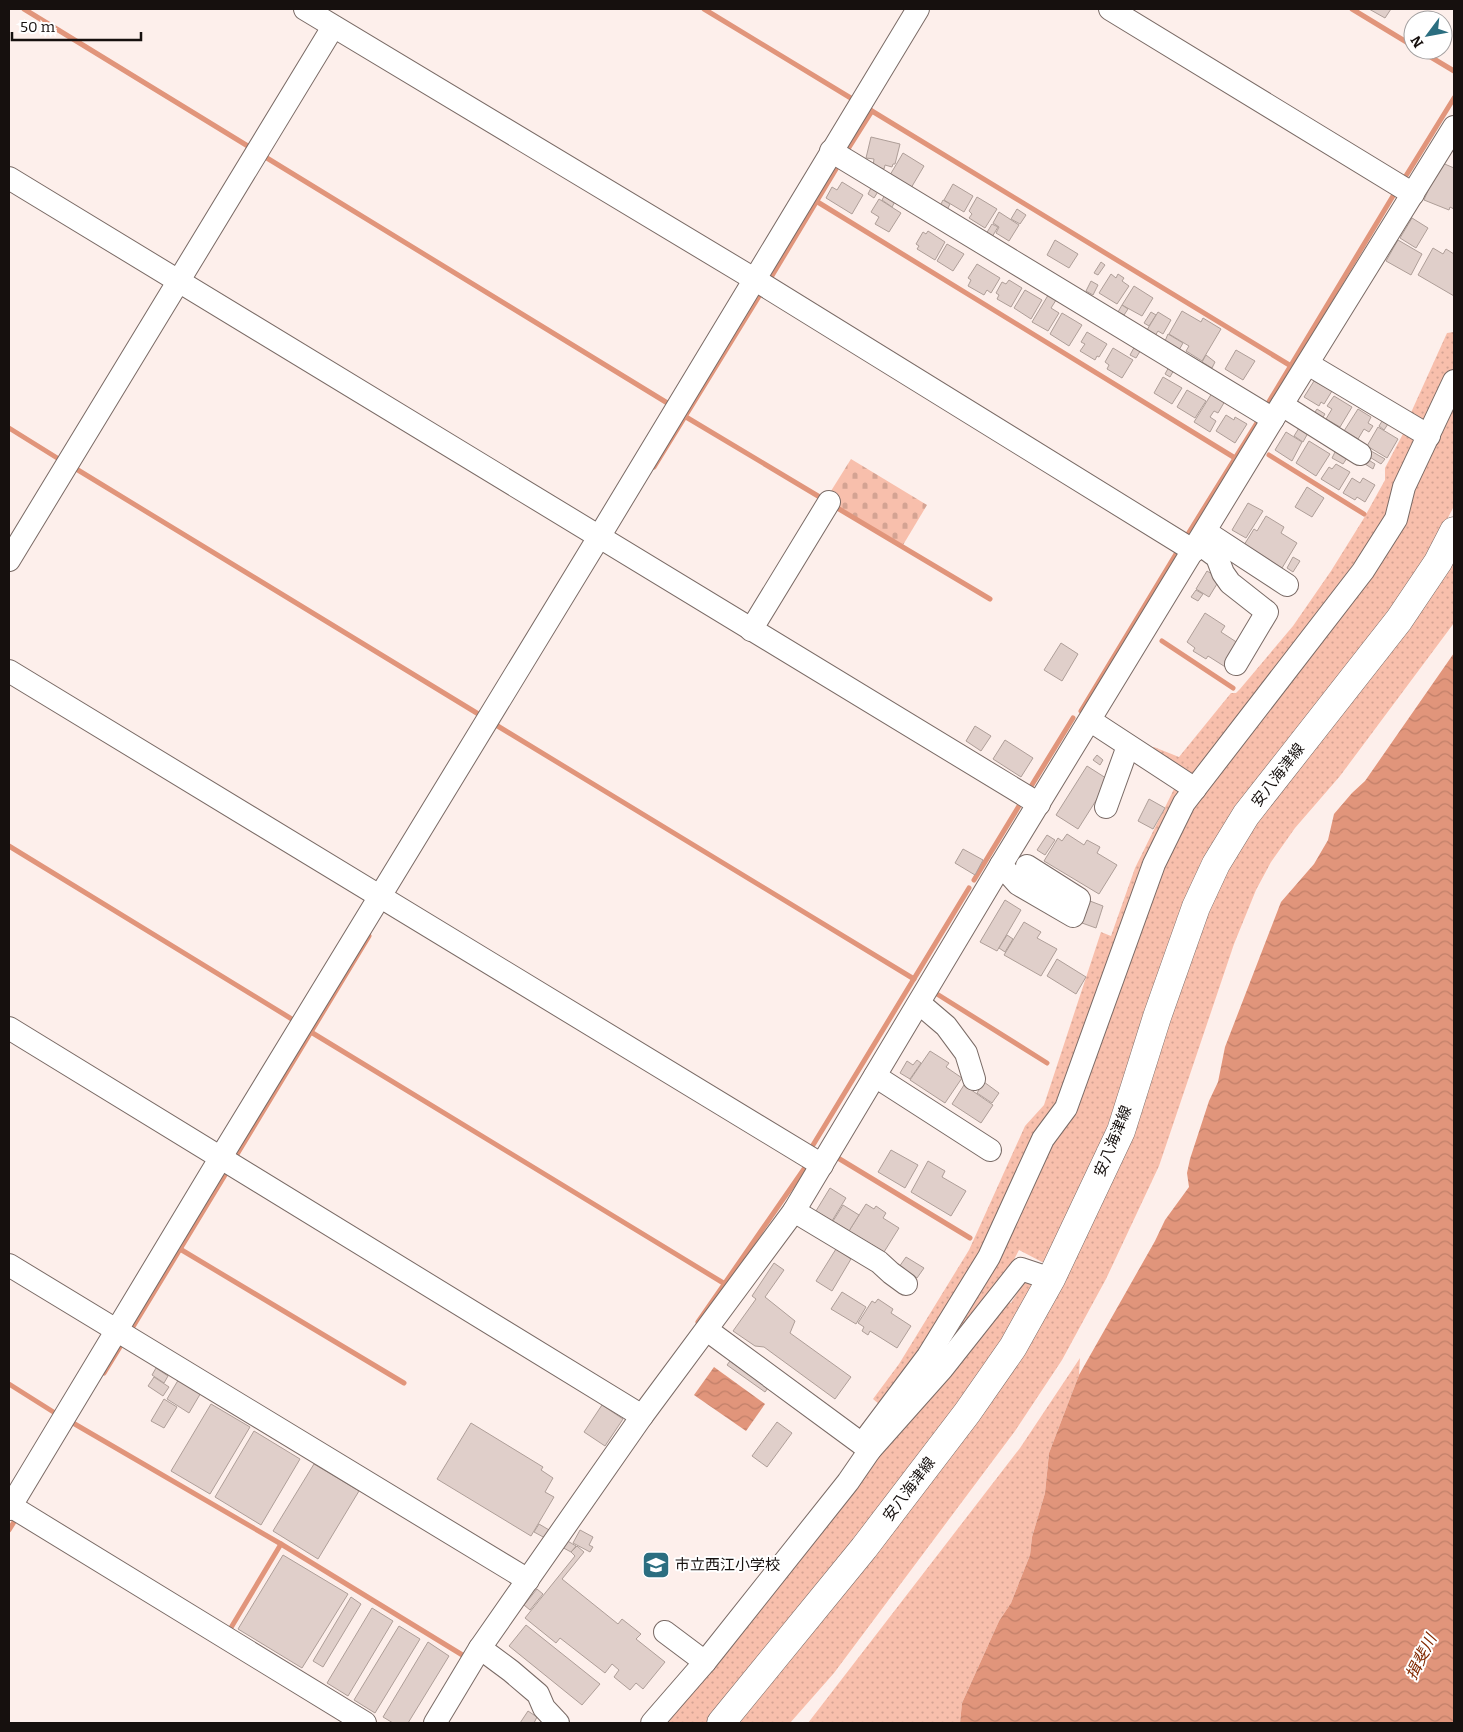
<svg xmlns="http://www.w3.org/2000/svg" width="1463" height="1732" viewBox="0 0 1463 1732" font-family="Bitter,'Noto Sans JP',serif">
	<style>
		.grass { fill: url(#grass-dots) }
		.cemetery { fill: url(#cemetery-stones) }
		.water { fill: url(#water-waves) }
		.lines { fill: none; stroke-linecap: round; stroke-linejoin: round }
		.stream { stroke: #e1957b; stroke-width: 5 }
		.building { fill: #e0cfca; stroke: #ae9e98 }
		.minor-casing { stroke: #7a6b66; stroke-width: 24 }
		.major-casing { stroke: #7a6b66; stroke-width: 29 }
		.minor { stroke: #fff; stroke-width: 22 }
		.major { stroke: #fff; stroke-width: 28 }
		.labels { text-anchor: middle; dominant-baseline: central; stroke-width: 4; stroke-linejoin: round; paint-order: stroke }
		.street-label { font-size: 15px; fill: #16100e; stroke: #fff }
		.poi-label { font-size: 15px; fill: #16100e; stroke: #fff; text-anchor: start }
		.water-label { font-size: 16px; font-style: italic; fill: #832a02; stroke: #fff }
	</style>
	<defs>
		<pattern id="grass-dots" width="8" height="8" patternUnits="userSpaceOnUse" patternTransform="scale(1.25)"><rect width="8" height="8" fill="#f8bfac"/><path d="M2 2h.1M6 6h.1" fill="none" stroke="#d4a393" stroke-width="1.8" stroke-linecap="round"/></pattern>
		<pattern id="cemetery-stones" width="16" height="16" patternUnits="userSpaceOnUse" patternTransform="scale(1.25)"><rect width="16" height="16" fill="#f8bfac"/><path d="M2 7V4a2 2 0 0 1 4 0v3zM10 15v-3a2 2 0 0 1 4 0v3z" fill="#d4a393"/></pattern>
		<pattern id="water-waves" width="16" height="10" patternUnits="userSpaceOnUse" patternTransform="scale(1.25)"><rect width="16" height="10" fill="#e1957b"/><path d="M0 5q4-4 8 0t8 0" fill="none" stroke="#c07f69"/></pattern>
	</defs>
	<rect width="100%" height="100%" fill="#fdefeb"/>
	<g class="grass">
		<polygon points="1454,332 1454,368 1429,421 1409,417 1447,333"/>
		<polygon points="1454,392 1454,506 1431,551 1391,608 1224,826 1167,958 1109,1122 1092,1165 1047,1261 1042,1262 1019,1250 995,1295 930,1361 992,1259 1184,812 1365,574"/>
		<polygon points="1405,430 1418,436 1385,523 1192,775 1146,750 1154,747 1179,757 1231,693 1236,693 1240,689 1293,626 1331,571 1364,518 1385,480 1385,468"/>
		<polygon points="1454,552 1454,623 1340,776 1295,828 1271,862 1256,890 1234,944 1159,1166 1106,1279 1062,1360 1015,1431 834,1673 790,1723 738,1723 972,1425 1239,846"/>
		<polygon points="1184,786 1072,1078 985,1254 868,1426 857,1430 879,1404 873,1399 899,1364 969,1250 1025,1126 1044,1105 1101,932 1111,936 1135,868 1175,787"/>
		<polygon points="1027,1277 1038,1282 983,1373 790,1627 709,1723 659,1723 1003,1299 1011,1303"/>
		<polygon points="1080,1358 1079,1375 1049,1453 1045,1493 1032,1537 1030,1555 1011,1603 999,1621 962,1703 960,1723 808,1723 1020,1448"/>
	</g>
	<polygon class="cemetery" points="851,459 927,505 903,545 826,499"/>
	<g class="water">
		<polygon points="1454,653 1454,1723 960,1723 962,1703 999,1621 1011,1603 1030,1555 1032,1537 1045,1493 1049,1453 1079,1375 1155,1241 1165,1220 1189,1187 1187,1173 1190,1159 1209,1101 1218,1082 1225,1047 1281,902 1314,864 1328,840 1334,814 1352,793 1365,781"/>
		<polygon points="714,1367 765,1404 746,1431 694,1395"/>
	</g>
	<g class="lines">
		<g class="stream">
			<polyline points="24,9 251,148"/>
			<polyline points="704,9 854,100"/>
			<polyline points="1352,9 1413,46"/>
			<polyline points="1419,50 1454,71"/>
			<polyline points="867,108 1291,366"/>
			<polyline points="848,149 872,111"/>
			<polyline points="262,155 669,404"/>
			<polyline points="1404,179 1454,98"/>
			<polyline points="816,201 1235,458"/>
			<polyline points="770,279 839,164"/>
			<polyline points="1267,405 1396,191"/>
			<polyline points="686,417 823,499"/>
			<polyline points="9,428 62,461"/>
			<polyline points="1269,455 1364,514"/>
			<polyline points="73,467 480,715"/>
			<polyline points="654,467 761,293"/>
			<polyline points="834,506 990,599"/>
			<polyline points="1188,534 1260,418"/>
			<polyline points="1162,641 1233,688"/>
			<polyline points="1081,711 1179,549"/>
			<polyline points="496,725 914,979"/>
			<polyline points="1030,788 1073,718"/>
			<polyline points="9,846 295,1021"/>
			<polyline points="974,880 1022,801"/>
			<polyline points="937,994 1047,1063"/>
			<polyline points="306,1029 725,1284"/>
			<polyline points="810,1150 969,888"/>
			<polyline points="236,1156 369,936"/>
			<polyline points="838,1158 970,1238"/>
			<polyline points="180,1249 404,1383"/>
			<polyline points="698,1322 804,1169"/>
			<polyline points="131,1330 228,1170"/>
			<polyline points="104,1373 123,1342"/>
			<polyline points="9,1384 55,1413"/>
			<polyline points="73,1423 281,1544 464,1656"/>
			<polyline points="9,1530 17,1517"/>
			<polyline points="229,1631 281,1544"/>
		</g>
	</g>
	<g class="building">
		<polygon points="1369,9 1391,9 1385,18"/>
		<polygon points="871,137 900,144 895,164 893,164 892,167 885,165 884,169 873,166 874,159 866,158"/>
		<polygon points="903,153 924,166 911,188 890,175"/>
		<polygon points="1440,162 1454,168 1454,209 1450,207 1449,210 1424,200"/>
		<polygon points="842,182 863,195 852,214 826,198 832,187 837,190"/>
		<polygon points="953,184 973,196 964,212 944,200"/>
		<polygon points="872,186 879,190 874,198 868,194"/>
		<polygon points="887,191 897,198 892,207 882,200"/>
		<polygon points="977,197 997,209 985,228 969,218 972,214 969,211"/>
		<polygon points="879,199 901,213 889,232 875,224 879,217 871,212"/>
		<polygon points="943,200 950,204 947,210 940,206"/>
		<polygon points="1017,209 1026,215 1020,224 1011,219"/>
		<polygon points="999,212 1019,225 1009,241 996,233 999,227 993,223"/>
		<polygon points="1412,218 1428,228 1416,248 1400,238"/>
		<polygon points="992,224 998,227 992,237 986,234"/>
		<polygon points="928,231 945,242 935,260 917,249 919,246 916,244 923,232 926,234"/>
		<polygon points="1055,240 1078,254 1069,268 1047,255"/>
		<polygon points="1398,240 1422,254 1411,275 1386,261"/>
		<polygon points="947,244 964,254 953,271 937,261"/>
		<polygon points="1433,248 1443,254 1446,249 1454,254 1454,296 1418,275"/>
		<polygon points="1101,262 1105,265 1098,275 1094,273"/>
		<polygon points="977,264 1000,278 991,293 987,290 984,295 968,286 971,280 968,278"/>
		<polygon points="1111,274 1116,278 1118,274 1124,278 1122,281 1129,286 1117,304 1099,293"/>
		<polygon points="1009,280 1022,288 1011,307 997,299 999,295 996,293 1002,282 1006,284"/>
		<polygon points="1091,281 1098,285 1093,295 1086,291"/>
		<polygon points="1134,286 1153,298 1142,316 1122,305"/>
		<polygon points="1025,290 1042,300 1031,319 1014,308"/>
		<polygon points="1050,292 1058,297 1051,308 1059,313 1048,331 1032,322"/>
		<polygon points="1122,305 1128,309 1124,315 1118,312"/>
		<polygon points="1182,311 1201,322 1203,318 1221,329 1202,361 1186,351 1189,346 1169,334"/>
		<polygon points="1151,312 1156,315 1149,326 1144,323"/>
		<polygon points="1158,312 1171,320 1163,334 1158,331 1155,336 1147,330"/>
		<polygon points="1062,313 1082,325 1069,346 1050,334"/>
		<polygon points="1087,332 1107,344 1099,357 1097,356 1095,360 1080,351 1085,344 1081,342"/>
		<polygon points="1168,334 1183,343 1179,350 1165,341"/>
		<polygon points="1136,344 1142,348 1136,358 1130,355"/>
		<polygon points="1113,348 1133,360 1122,378 1107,369 1109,365 1105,362"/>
		<polygon points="1236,350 1255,361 1243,380 1225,369"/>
		<polygon points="1206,355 1215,362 1212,368 1202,362"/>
		<polygon points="1170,365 1175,368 1170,377 1165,374"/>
		<polygon points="1163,377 1182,388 1172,404 1154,393"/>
		<polygon points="1314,381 1332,391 1324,404 1321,402 1319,406 1304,397"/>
		<polygon points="1187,390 1206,401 1195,418 1177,407"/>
		<polygon points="1212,393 1225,401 1218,413 1214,411 1210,417 1216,421 1210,432 1194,422"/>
		<polygon points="1334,396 1352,407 1340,427 1326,419 1332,409 1327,406"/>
		<polygon points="1317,409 1325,414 1321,420 1313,415"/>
		<polygon points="1358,409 1371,417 1368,423 1373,426 1369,432 1364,429 1358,439 1344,431"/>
		<polygon points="1226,415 1234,420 1235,417 1247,424 1235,443 1216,431"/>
		<polygon points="1384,418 1390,421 1384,430 1379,426"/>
		<polygon points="1378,427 1398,439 1387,458 1367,446"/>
		<polygon points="1299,428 1308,433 1303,442 1294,436"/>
		<polygon points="1286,432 1302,442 1292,461 1275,450"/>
		<polygon points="1309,441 1330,454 1316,476 1296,463"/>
		<polygon points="1337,448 1349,455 1343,464 1332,458"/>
		<polygon points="1371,451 1385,459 1381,464 1368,456"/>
		<polygon points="1367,459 1375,464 1373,469 1365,464"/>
		<polygon points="1336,464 1350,472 1339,490 1321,479 1329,467 1332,469"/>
		<polygon points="1352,478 1360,483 1363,478 1375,485 1365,502 1357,497 1355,500 1343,493"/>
		<polygon points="1307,487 1324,498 1312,517 1295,507"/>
		<polygon points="1248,503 1263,511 1246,538 1232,530"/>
		<polygon points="1266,516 1284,527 1281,533 1297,543 1282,568 1244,545 1254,529 1257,531"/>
		<polygon points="1293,557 1300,561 1293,572 1287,568"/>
		<polygon points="1207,571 1220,579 1209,597 1196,589"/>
		<polygon points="1196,590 1203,594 1198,601 1191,597"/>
		<polygon points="1205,613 1225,626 1221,632 1241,645 1227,668 1208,656 1206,659 1193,651 1195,648 1187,642"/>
		<polygon points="1061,643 1078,654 1062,681 1044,670"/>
		<polygon points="975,726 991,736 981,751 966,741"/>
		<polygon points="1005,740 1033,758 1021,777 993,759"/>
		<polygon points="1097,755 1103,760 1100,765 1093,760"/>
		<polygon points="1087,766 1109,780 1078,829 1056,815"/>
		<polygon points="1149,799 1165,808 1153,829 1138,821"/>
		<polygon points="1067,834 1084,845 1087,840 1100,847 1097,853 1117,865 1099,894 1044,861 1058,838 1062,841"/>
		<polygon points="1047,835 1055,840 1045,855 1037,850"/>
		<polygon points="963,849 983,860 975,875 955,863"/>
		<polygon points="1005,900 1021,910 997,951 980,942"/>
		<polygon points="1090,901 1103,906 1096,928 1082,923"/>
		<polygon points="1024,922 1041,932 1037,938 1057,949 1041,976 1004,955"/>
		<polygon points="1007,935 1013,939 1005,952 999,948"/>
		<polygon points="1057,959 1086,977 1076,994 1047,976"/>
		<polygon points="930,1051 949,1063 946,1067 962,1078 945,1103 910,1080"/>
		<polygon points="917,1060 921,1063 910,1079 900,1073 907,1061 913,1065"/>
		<polygon points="984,1082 999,1093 992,1103 977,1093"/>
		<polygon points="964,1085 993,1105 981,1123 952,1104"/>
		<polygon points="891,1150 918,1165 905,1188 878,1172"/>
		<polygon points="928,1161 945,1171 942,1177 966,1191 951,1216 911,1192"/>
		<polygon points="830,1188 846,1198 832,1221 816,1211"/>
		<polygon points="866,1204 874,1209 876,1206 886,1213 883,1218 899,1228 884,1252 849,1231"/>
		<polygon points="843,1205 859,1215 849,1231 833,1221"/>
		<polygon points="836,1249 851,1259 832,1291 816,1281"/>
		<polygon points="906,1257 924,1268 917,1278 899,1267"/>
		<polygon points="774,1263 784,1270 765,1297 795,1321 790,1333 851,1377 835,1399 764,1347 755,1346 733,1331 756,1299 752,1296"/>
		<polygon points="842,1292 866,1307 856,1324 831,1309"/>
		<polygon points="878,1299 893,1309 891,1313 911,1326 897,1348 870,1331 868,1335 862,1331 864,1327 858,1323 872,1301 875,1303"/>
		<polygon points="730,1361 768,1388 765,1392 727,1365"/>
		<polygon points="156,1368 168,1376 164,1383 152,1375"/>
		<polygon points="154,1377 169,1387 163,1396 148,1386"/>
		<polygon points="180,1377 202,1391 189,1413 167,1399"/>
		<polygon points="164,1399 177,1407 164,1428 151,1421"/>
		<polygon points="211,1404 250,1427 210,1494 171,1471"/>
		<polygon points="602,1405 623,1419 605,1446 584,1432"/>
		<polygon points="777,1422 792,1433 767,1467 752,1456"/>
		<polygon points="471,1423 543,1467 541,1470 553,1478 545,1492 554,1497 531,1536 437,1479"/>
		<polygon points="254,1431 300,1459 261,1525 215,1497"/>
		<polygon points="314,1464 359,1491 318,1559 273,1531"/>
		<polygon points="539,1524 576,1546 571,1552 534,1532"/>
		<polygon points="580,1530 593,1537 589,1545 593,1547 590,1552 573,1543"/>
		<polygon points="577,1546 584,1552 562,1579 618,1624 622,1619 641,1634 636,1639 665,1662 643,1689 636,1683 630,1690 614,1677 619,1670 612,1664 605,1673 560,1638 556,1643 525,1618 575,1556 571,1552"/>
		<polygon points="283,1555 348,1594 302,1668 238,1629"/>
		<polygon points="537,1589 543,1594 530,1610 524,1605"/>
		<polygon points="351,1597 361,1604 323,1667 313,1661"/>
		<polygon points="372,1608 393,1621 348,1696 327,1683"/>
		<polygon points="526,1625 600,1684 582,1705 509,1646"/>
		<polygon points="399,1626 420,1639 375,1713 354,1700"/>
		<polygon points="428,1642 449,1656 408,1723 393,1723 383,1717"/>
		<polygon points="528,1711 537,1717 534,1723 520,1723"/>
	</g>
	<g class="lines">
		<g class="minor-casing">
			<g id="minor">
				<polyline points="305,9 754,279 1194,551"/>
				<polyline points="1110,9 1413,194"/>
				<polyline points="831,151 1273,419"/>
				<polyline points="9,178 1039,804"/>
				<polyline points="1308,364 1429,436"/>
				<polyline points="1282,405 1360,454"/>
				<polyline points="1206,532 1287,585"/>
				<polyline points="1198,543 1217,557 1223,573 1230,583 1267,612 1236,664"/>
				<polyline points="9,560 333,27"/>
				<polyline points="751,630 829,502"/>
				<polyline points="9,671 822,1165"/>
				<polyline points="1091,721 1195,789"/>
				<polyline points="1106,807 1128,746"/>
				<polyline points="1001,865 1018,884 1073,916 1079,899 1027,866"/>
				<polyline points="919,1003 946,1026 966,1053 974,1079"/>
				<polyline points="9,1028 642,1416"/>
				<polyline points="875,1076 990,1150"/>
				<polyline points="794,1211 879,1262 891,1273 906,1284"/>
				<polyline points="9,1265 528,1580"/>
				<polyline points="707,1330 870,1450"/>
				<polyline points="862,1444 928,1356 989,1257 1043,1139 1066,1108 1154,864 1184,803 1363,571 1396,519 1404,487 1454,381"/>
				<polyline points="9,1505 365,1723"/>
				<polyline points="9,1509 221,1157 599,537 918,9"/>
				<polyline points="665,1632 705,1662"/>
				<polyline points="480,1648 511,1671 538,1694 544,1708 558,1723"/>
				<polyline points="435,1723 480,1648 642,1416 794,1211 1001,865 1273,419 1454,127"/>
				<polyline points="652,1723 705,1662 848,1482 870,1450 942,1369 1021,1269 1051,1279"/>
			</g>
		</g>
		<g class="major-casing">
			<polyline id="major" points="721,1723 864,1548 967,1413 1013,1347 1051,1279 1121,1131 1157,1017 1196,907 1216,864 1246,815 1399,620 1438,562 1454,531"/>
		</g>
		<use href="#minor" class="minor"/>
		<use href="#major" class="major"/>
	</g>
	<defs>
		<g id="school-square" transform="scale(1.4375)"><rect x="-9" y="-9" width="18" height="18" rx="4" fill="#2b6e80" stroke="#fff"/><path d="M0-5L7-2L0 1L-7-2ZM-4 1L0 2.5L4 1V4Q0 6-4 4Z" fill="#fff"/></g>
	</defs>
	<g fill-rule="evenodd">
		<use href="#school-square" x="656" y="1565"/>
	</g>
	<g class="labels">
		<g class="street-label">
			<text transform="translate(1278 775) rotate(-52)">安八海津線</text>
			<text transform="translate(1113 1141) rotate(-68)">安八海津線</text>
			<text transform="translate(909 1489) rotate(-53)">安八海津線</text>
		</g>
		<g class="poi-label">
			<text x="675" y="1565">市立西江小学校</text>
		</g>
		<g class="water-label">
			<text transform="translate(1421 1657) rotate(-63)">揖斐川</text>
		</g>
	</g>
	<rect width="1463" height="1732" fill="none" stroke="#16100e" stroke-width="20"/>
	<g transform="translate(1428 35) rotate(238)"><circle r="24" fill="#ffffff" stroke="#a29f9f"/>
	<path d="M0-4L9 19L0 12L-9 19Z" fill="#2b6e80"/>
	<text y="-8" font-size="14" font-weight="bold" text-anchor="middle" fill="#16100e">N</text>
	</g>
	<path d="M12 32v8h129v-8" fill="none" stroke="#16100e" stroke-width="2.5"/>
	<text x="20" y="32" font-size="15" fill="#16100e" stroke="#ffffff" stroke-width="4" paint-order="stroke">50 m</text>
</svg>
